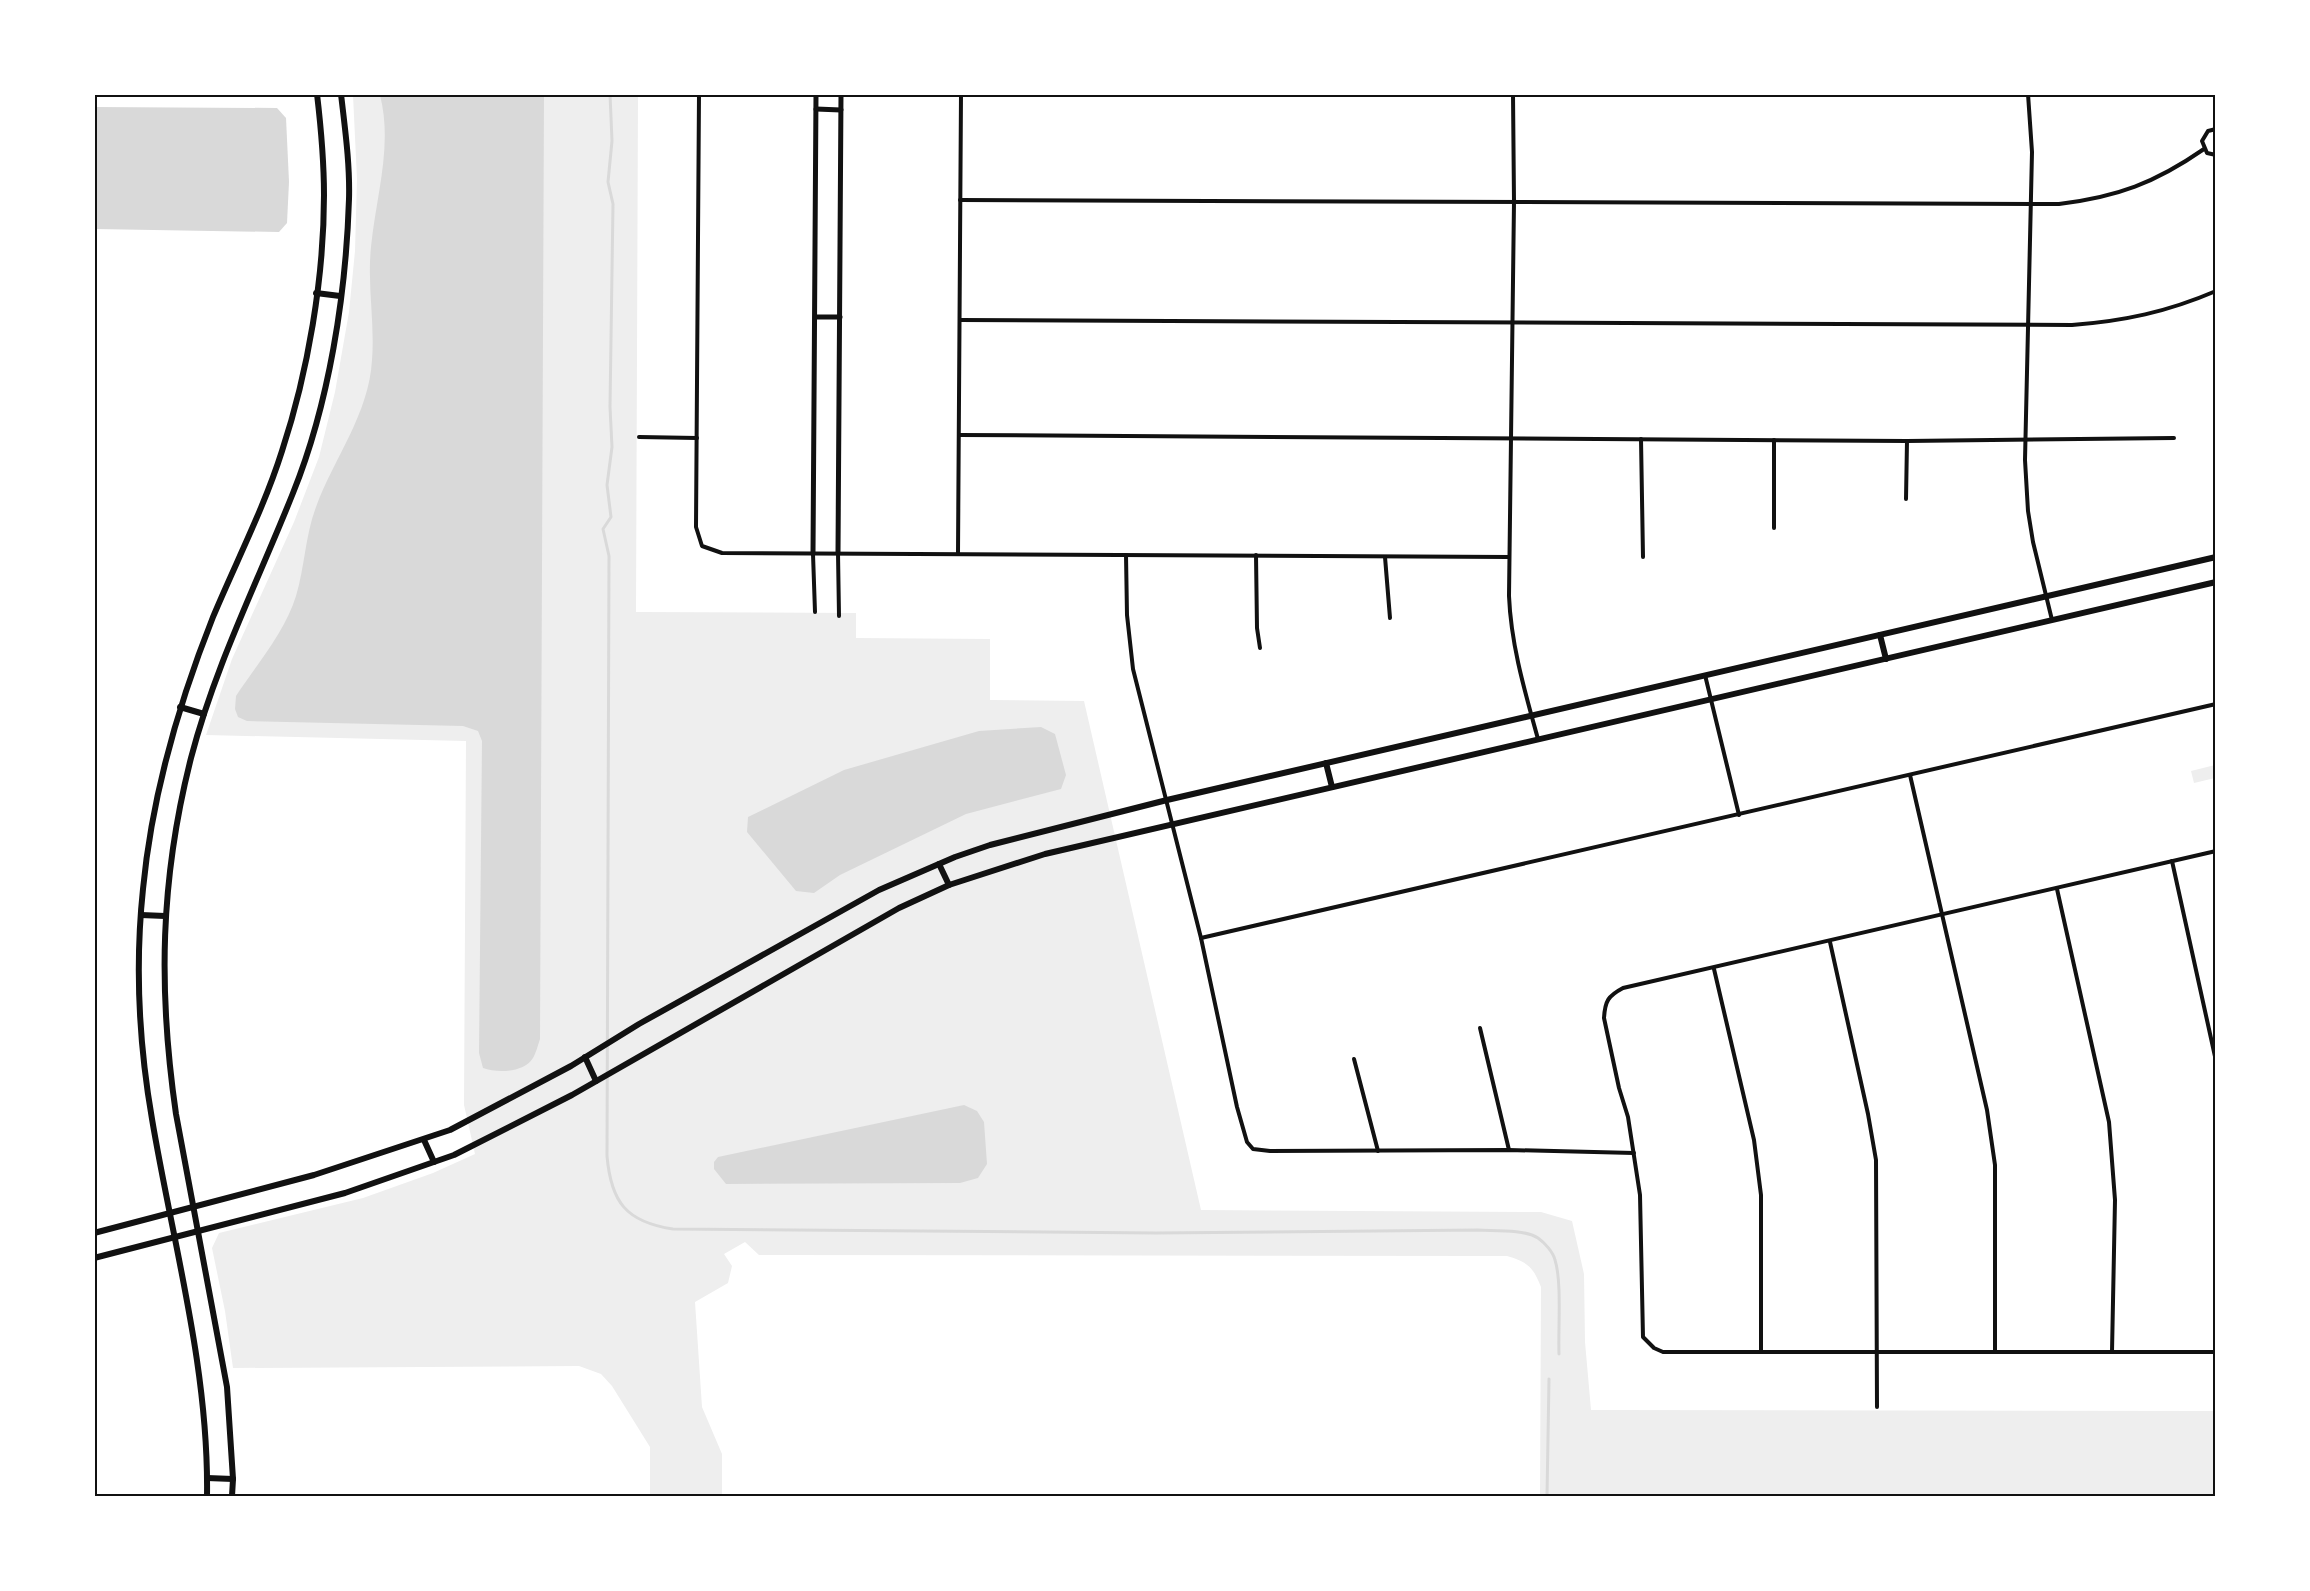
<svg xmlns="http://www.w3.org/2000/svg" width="2310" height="1591" viewBox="0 0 2310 1591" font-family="Manrope,sans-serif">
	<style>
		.green { fill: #eee }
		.water { fill: #d9d9d9 }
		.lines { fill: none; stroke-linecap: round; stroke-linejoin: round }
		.stream { stroke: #d9d9d9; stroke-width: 3 }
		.minor { stroke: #111; stroke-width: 4 }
		.tertiary { stroke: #111; stroke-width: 5 }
		.secondary { stroke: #111; stroke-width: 6 }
		.neatline { fill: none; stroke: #111; stroke-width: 2 }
	</style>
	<rect width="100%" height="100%" fill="#fff"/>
	<g class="green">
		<path d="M 353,95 L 638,95 L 636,612 L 856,613 L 856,638 L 990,639 L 990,700 L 1084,701 L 1201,1210 L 1541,1212 L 1572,1221 L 1584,1274 L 1585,1342 L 1591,1410 L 2215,1411 L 2215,1496 L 1540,1496 L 1541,1287 C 1533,1267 1528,1262 1507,1256 L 759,1255 L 745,1242 L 724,1254 L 732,1266 L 728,1283 L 695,1302 L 702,1407 L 722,1454 L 722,1496 L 650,1496 L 650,1447 L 612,1386 L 601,1374 L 579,1366 L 233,1368 L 225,1311 L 212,1248 L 219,1233 L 363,1198 L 433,1173 L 475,1154 L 464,1105 L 466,741 L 206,735 L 232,659 L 294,522 L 319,457 L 335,392 L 349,312 L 355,251 L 357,179 Z"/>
		<polygon points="2215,765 2215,778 2194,783 2191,771"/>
	</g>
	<g class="water">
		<path d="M 380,95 L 544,95 L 540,1039 C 538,1045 536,1053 533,1058 C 524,1073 497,1073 483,1068 L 479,1053 L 482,741 L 478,731 L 463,726 L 247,721 L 238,717 L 235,709 L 236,696 C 257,664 285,632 296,596 C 305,566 305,536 316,507 C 334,458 369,414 372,360 C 375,323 367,285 371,247 C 376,196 393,146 380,95 Z"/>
		<polygon points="95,107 277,108 286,118 289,182 287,223 279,232 95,229"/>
		<polygon points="1041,727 1055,734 1066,775 1061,789 966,814 840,875 814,893 796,891 747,832 748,817 844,770 979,731"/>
		<polygon points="964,1105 977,1111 984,1122 987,1164 978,1178 960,1183 726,1184 714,1169 714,1162 718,1157"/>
	</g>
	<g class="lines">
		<g class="stream">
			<path d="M 610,94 L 612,141 L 608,182 L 613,204 L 610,407 L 612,447 L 607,485 L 611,517 L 603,529 L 609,556 L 607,1156 C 611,1202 626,1222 673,1229 L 1156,1233 L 1478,1230 C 1494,1231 1524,1229 1538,1238 C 1545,1243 1553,1252 1555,1260 C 1562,1282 1558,1329 1559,1354"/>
			<polyline points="1547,1496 1549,1379"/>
		</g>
		<g class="minor">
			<polyline points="699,94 696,527 702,546 722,553 1509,557"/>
			<path d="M 1513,94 L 1514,202 L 1509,596 C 1511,645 1525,692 1538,739"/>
			<polyline points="2028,94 2032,152 2025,460 2028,511 2033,542 2052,620"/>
			<polyline points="2216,129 2208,131 2202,141 2207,153 2216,155"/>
			<path d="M 960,200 L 2059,204 C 2117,197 2155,183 2204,149"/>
			<path d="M 960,320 L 2072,325 C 2124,321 2167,312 2216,291"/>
			<polyline points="959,435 1907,441 2174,438"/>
			<polyline points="639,437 697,438"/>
			<polyline points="1641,439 1643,557"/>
			<polyline points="1906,499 1907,441"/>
			<polyline points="1774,528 1774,440"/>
			<polyline points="838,553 839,616"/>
			<polyline points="958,553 961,94"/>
			<polyline points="813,554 815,612"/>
			<polyline points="1126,555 1127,615 1133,669 1201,938 1237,1107 1247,1142 1253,1149 1270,1151 1509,1150 1634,1153"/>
			<polyline points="1256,555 1257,628 1260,648"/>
			<polyline points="1385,557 1390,618"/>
			<polyline points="1705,675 1739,815"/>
			<polyline points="1910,775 1987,1110 1995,1165 1995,1352"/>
			<path d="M 2216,851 L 1623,988 C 1608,996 1605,1001 1604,1018 L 1619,1088 L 1628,1117 L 1640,1195 L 1643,1337 L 1654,1348 L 1663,1352 L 2216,1352"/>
			<polyline points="2172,861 2216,1061"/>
			<polyline points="2057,889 2109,1122 2115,1200 2112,1352"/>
			<polyline points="1201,938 2216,704"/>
			<polyline points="1830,942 1868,1114 1876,1160 1877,1407"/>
			<polyline points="1714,969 1754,1140 1761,1195 1761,1351"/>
			<polyline points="1480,1028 1509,1150"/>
			<polyline points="1354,1059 1378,1151"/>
		</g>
		<g class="tertiary">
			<polyline points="816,109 841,110"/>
			<polyline points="816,317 840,317"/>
			<polyline points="838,553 841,94"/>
			<polyline points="813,554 816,94"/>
		</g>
		<g class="secondary">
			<polyline points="316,293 340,296"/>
			<polyline points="1880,635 1886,659"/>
			<polyline points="180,707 204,714"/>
			<polyline points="1326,763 1332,787"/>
			<polyline points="939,864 949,885"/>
			<polyline points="141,915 165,916"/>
			<polyline points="585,1057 596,1081"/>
			<polyline points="424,1140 434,1162"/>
			<polyline points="94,1233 314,1175 450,1130 571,1066 639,1024 879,890 955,857 990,845 1167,800 2216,557"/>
			<polyline points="94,1258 345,1193 454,1155 572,1095 899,908 949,885 1045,854 2216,582"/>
			<polyline points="207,1478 233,1479"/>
			<path d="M 207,1496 C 209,1369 173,1244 152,1119 C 139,1044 135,965 143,889 C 152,795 178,705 213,617 C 236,562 264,508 282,451 C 308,372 324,278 324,195 C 324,161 321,128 317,94"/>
			<path d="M 232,1496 L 233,1479 L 227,1387 L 176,1114 C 158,990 160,880 191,758 C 215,666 258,581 293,493 C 329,404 346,295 349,199 C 350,164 345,129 341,94"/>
		</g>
	</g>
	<rect width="2310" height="1591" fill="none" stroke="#ffffff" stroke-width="192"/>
	<rect x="96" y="96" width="2118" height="1399" class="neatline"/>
</svg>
